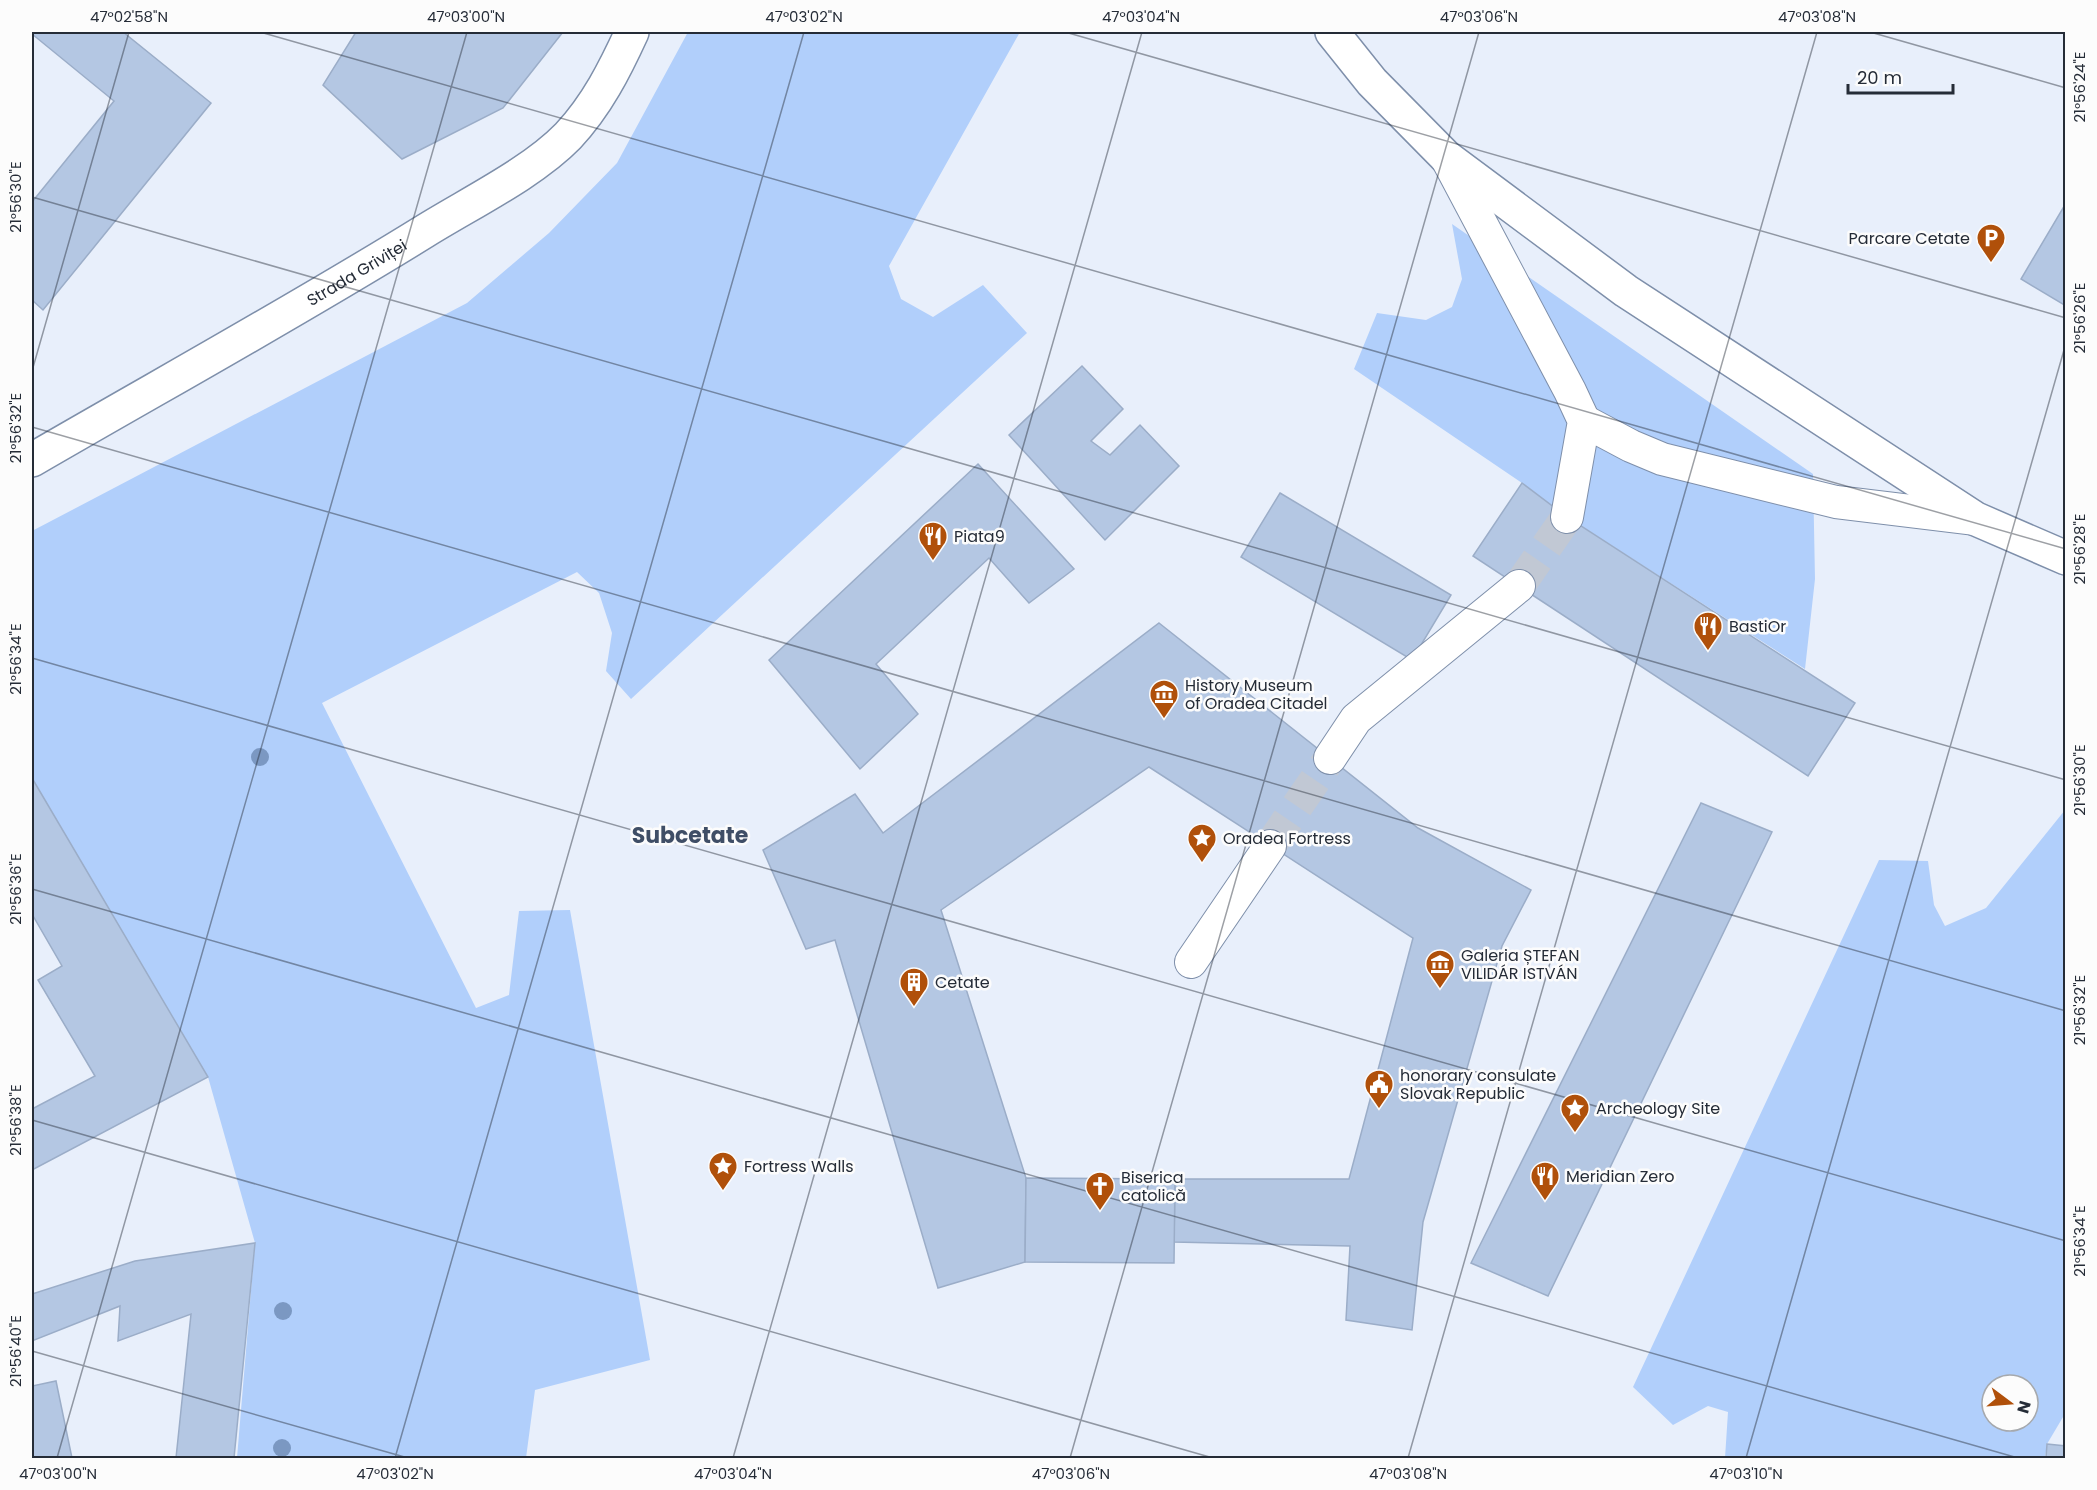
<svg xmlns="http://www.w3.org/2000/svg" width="2097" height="1490" viewBox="0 0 2097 1490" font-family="Poppins,sans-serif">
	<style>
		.green { fill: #b1cffb; fill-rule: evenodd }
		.building { fill: #b4c7e3; stroke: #9badc8; stroke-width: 1.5 }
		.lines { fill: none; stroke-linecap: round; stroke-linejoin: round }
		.pedestrian-tunnel { stroke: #c1c8d4; stroke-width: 32; stroke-dasharray: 32 16; stroke-linecap: butt }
		.pedestrian-casing { stroke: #7e8faa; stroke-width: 34 }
		.minor-casing { stroke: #7e8faa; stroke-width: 36 }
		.pedestrian { stroke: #fff; stroke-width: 32 }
		.minor { stroke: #fff; stroke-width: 33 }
		.tree { fill: #7b98c2 }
		.ticks { fill: none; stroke: #252c37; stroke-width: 1.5; stroke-opacity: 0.45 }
		.labels { text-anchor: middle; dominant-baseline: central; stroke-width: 5; stroke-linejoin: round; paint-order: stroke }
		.poi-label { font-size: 16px; fill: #252c37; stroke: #fcfcfc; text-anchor: start }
		.street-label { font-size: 16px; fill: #252c37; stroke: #fcfcfc }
		.district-label { font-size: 22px; font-weight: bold; fill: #3f4e66; stroke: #fcfcfc }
		.neatline { fill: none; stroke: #252c37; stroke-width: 2 }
		.ticks-label { font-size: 15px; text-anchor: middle; fill: #252c37 }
	</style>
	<rect width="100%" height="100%" fill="#e8effb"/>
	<g class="green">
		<polygon points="688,32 1020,32 889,266 901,299 933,317 983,285 1027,333 631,699 606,671 612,633 599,593 577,572 322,703 476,1008 509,995 519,911 570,910 650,1360 535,1390 526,1458 237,1458 255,1243 208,1077 32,778 32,531 467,303 549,233 617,163"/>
		<polygon points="1452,224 1813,474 1815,579 1805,669 1567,517 1522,483 1354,369 1377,313 1426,320 1452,307 1462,279"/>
		<path d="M 2065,810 L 2066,1412 L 2047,1444 L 2045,1458 L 1725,1458 L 1728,1412 L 1708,1406 L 1673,1425 L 1633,1387 L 1879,860 L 1928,861 L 1934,905 L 1945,926 L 1986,908 ZM 1992,1385 L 2028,1385 L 2028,1421 L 1992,1421 Z"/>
	</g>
	<g class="building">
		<polygon points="32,32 123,32 211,103 43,310 32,300 32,202 114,101 32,34"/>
		<polygon points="356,32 563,32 503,108 402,159 323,85"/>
		<polygon points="2066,203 2066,306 2021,279"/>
		<polygon points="1082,366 1123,409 1091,441 1110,455 1140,425 1179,466 1105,540 1009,435"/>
		<polygon points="978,464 1074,569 1029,603 989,558 876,664 918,714 860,769 769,660"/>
		<polygon points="1522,483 1567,517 1855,703 1808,776 1473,556"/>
		<polygon points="1280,493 1451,595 1412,660 1241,557"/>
		<polygon points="1159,623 1418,828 1531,890 1502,946 1423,1222 1412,1330 1346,1320 1350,1246 1174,1242 1175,1179 1349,1179 1413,938 1149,767 941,910 1026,1178 1025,1262 938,1288 835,940 806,949 763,850 855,794 883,833"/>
		<polygon points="32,778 208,1077 32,1170 32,1109 95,1076 38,980 62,966 32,914"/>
		<polygon points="1701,803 1772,832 1548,1296 1471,1263"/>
		<polygon points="1026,1178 1175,1179 1174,1263 1025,1262"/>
		<polygon points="255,1243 234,1458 176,1458 191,1314 118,1341 120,1306 32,1341 32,1294 135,1261"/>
		<polygon points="56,1381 72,1458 32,1458 32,1386"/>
		<polygon points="2047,1444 2066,1446 2066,1458 2046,1458"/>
	</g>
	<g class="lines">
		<g class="pedestrian-tunnel">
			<polyline points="1519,586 1567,517"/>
			<polyline points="1270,846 1330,758"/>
		</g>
		<g class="pedestrian-casing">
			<g id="pedestrian">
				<polyline points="1446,157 1570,391 1584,421 1567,517"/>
				<polyline points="1584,421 1631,446 1662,459 1836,502 1976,519"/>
				<polyline points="1330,758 1356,719 1519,586"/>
				<polyline points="1191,962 1270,846"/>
			</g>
		</g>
		<g class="minor-casing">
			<g id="minor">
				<polyline points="1332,32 1372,82 1446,157 1626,291 1976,519 2066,558"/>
				<path id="s1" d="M 32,460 C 163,384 296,311 425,231 C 470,203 532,173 568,136 C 597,105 615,69 632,32"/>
			</g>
		</g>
		<use href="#pedestrian" class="pedestrian"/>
		<use href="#minor" class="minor"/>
	</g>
	<g class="tree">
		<circle cx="260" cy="757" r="9"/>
		<circle cx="283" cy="1311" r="9"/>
		<circle cx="282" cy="1448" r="9"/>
	</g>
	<path class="ticks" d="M 260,32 L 2066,549M 1065,32 L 2066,318M 1870,32 L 2066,88M 32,197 L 2066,780M 32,371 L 129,32M 32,427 L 2066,1011M 32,658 L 2066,1241M 32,889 L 2018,1458M 32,1120 L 1213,1458M 32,1351 L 408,1458M 57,1458 L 467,32M 395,1458 L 804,32M 733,1458 L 1142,32M 1070,1458 L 1479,32M 1408,1458 L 1817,32M 1746,1458 L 2066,343"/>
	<defs>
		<g id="parking-pin" transform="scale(1.5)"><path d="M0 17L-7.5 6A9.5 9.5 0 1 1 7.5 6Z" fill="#b0500a" stroke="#fcfcfc"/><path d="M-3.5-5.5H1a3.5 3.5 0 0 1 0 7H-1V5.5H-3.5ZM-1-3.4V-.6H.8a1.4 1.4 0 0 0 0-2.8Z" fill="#fff"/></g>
		<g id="restaurant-pin" transform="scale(1.5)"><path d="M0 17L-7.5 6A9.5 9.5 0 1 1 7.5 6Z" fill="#b0500a" stroke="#fcfcfc"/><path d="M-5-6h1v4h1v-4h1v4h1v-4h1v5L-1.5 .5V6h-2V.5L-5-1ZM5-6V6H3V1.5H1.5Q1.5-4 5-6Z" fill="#fff"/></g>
		<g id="museum-pin" transform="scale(1.5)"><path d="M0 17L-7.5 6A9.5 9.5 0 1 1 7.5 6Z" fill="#b0500a" stroke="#fcfcfc"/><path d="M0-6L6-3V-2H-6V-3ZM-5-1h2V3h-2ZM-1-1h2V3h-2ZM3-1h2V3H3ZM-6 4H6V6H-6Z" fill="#fff"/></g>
		<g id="sight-pin" transform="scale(1.5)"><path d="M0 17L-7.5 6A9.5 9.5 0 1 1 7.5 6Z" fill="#b0500a" stroke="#fcfcfc"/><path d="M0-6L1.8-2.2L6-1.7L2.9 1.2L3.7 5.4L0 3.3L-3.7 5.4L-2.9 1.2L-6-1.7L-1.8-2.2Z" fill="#fff"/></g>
		<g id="building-pin" transform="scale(1.5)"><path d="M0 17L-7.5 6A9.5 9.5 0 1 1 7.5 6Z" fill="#b0500a" stroke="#fcfcfc"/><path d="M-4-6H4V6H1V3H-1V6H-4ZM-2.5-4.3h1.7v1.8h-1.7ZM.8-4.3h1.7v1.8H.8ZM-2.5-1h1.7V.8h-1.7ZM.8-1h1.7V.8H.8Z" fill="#fff"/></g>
		<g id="civic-pin" transform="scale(1.5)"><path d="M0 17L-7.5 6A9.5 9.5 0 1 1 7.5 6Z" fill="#b0500a" stroke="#fcfcfc"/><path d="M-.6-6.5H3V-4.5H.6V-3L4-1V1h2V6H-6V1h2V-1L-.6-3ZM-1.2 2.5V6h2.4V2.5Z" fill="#fff"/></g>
		<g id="church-pin" transform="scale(1.5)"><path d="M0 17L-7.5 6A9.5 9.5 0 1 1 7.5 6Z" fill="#b0500a" stroke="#fcfcfc"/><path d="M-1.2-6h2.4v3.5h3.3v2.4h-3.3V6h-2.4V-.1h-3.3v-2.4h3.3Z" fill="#fff"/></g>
	</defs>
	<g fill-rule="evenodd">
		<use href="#parking-pin" x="1991" y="238"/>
		<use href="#restaurant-pin" x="933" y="536"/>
		<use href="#restaurant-pin" x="1708" y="626"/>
		<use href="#museum-pin" x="1164" y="694"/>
		<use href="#sight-pin" x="1202" y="838"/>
		<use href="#museum-pin" x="1440" y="964"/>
		<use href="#building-pin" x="914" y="982"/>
		<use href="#civic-pin" x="1379" y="1084"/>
		<use href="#sight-pin" x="1575" y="1108"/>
		<use href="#sight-pin" x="723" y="1166"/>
		<use href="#restaurant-pin" x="1545" y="1176"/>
		<use href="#church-pin" x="1100" y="1186"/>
	</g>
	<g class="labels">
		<g class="poi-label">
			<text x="1970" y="238" text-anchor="end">Parcare Cetate</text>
			<text x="954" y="536">Piata9</text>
			<text x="1729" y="626">BastiOr</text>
			<text x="1185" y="685">History Museum<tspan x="1185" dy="18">of Oradea Citadel</tspan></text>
			<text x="1223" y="838">Oradea Fortress</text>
			<text x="1461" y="955">Galeria ȘTEFAN<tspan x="1461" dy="18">VILIDÁR ISTVÁN</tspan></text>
			<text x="935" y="982">Cetate</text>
			<text x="1400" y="1075">honorary consulate<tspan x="1400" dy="18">Slovak Republic</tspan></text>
			<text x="1596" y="1108">Archeology Site</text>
			<text x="744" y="1166">Fortress Walls</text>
			<text x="1566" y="1176">Meridian Zero</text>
			<text x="1121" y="1177">Biserica<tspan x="1121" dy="18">catolică</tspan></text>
		</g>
		<g class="street-label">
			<text stroke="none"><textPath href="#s1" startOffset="375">Strada Griviței</textPath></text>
		</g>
		<g class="district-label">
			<text x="690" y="835">Subcetate</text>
		</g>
	</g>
	<rect width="2097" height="1490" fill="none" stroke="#fcfcfc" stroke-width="66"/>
	<g transform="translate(2010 1403) rotate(106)"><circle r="28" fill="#fcfcfc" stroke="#a6a9ad" stroke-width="1.5"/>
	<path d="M0-4.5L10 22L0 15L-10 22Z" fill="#b0500a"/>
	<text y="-9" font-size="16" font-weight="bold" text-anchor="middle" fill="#252c37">N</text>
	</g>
	<path d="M1848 84v9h105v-9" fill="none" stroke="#252c37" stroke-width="3"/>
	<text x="1857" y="84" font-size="18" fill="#252c37" stroke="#fcfcfc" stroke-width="4.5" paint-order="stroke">20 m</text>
	<rect x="33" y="33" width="2031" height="1424" class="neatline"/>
	<g class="ticks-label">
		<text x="129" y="22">47°02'58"N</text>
		<text x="466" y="22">47°03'00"N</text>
		<text x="804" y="22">47°03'02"N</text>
		<text x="1141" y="22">47°03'04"N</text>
		<text x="1479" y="22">47°03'06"N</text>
		<text x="1817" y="22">47°03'08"N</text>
		<text transform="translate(2080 87) rotate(-90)" y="5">21°56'24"E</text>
		<text transform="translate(16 197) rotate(-90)" y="5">21°56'30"E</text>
		<text transform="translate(2080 318) rotate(-90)" y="5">21°56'26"E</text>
		<text transform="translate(16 428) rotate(-90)" y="5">21°56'32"E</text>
		<text transform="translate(2080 549) rotate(-90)" y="5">21°56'28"E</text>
		<text transform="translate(16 659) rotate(-90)" y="5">21°56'34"E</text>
		<text transform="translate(2080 780) rotate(-90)" y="5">21°56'30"E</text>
		<text transform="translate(16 889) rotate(-90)" y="5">21°56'36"E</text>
		<text transform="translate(2080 1010) rotate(-90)" y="5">21°56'32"E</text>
		<text transform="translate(16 1120) rotate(-90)" y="5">21°56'38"E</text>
		<text transform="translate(2080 1241) rotate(-90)" y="5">21°56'34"E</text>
		<text transform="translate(16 1351) rotate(-90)" y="5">21°56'40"E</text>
		<text x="58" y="1479">47°03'00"N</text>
		<text x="395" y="1479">47°03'02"N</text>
		<text x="733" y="1479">47°03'04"N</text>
		<text x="1071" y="1479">47°03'06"N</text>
		<text x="1408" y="1479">47°03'08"N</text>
		<text x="1746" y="1479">47°03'10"N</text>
	</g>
</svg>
